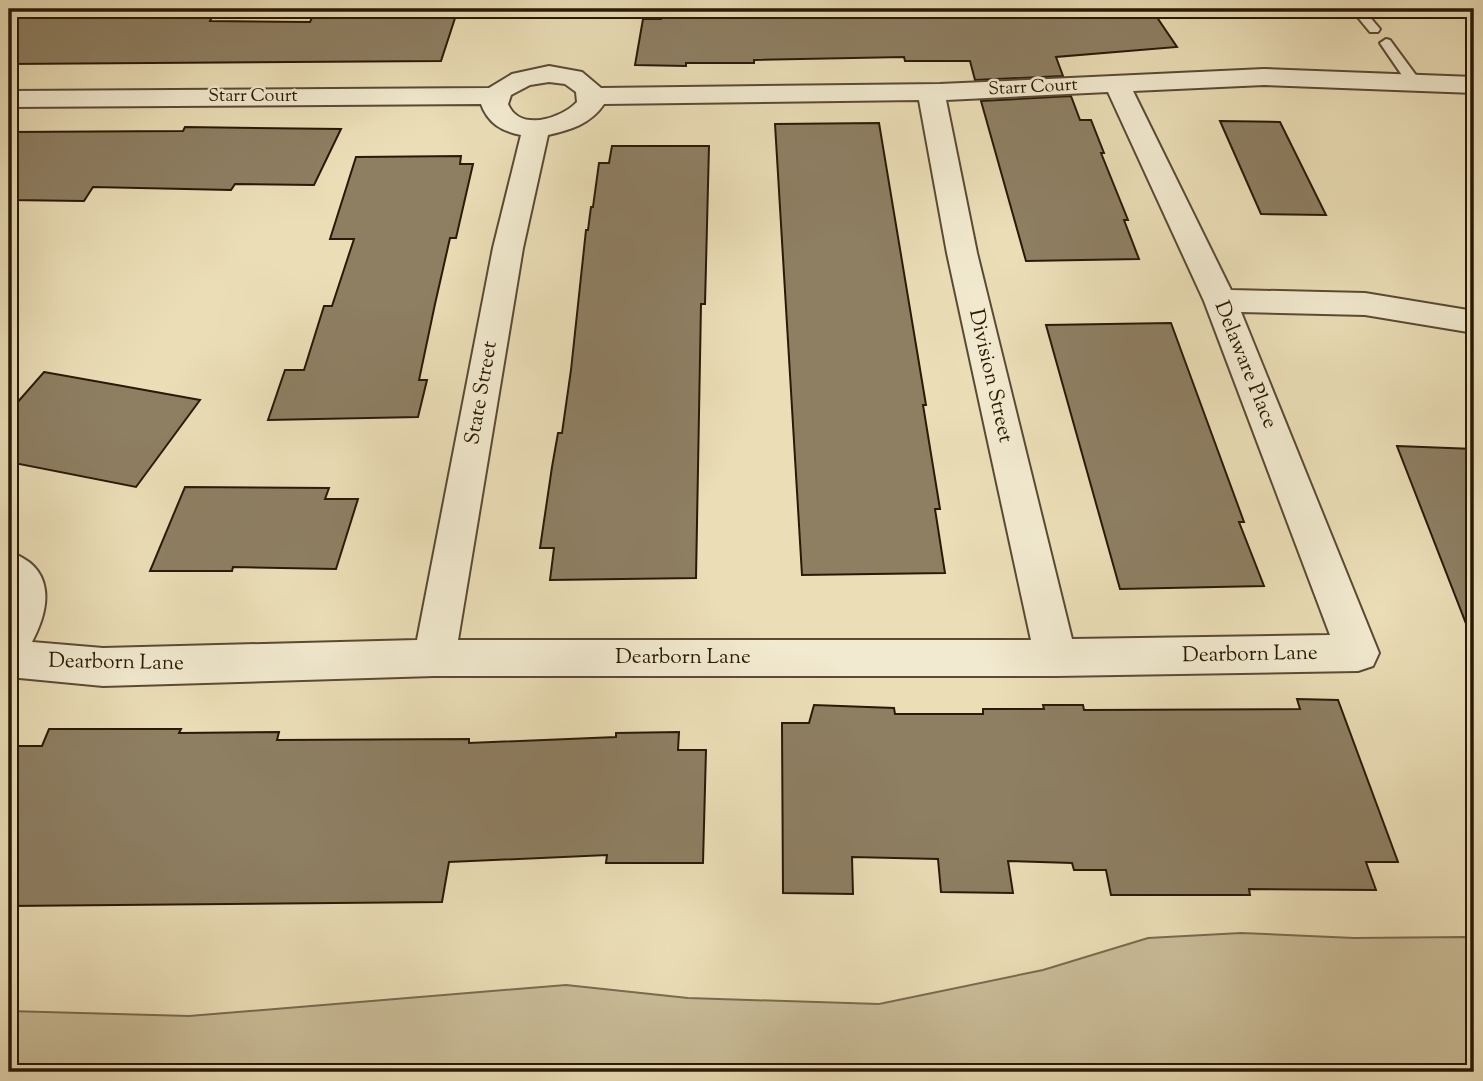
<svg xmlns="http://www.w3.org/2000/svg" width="1483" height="1081" viewBox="0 0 1483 1081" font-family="'Sorts Mill Goudy',serif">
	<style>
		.green { fill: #cabd99; stroke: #7a6b50; stroke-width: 2 }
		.building { fill: #8e7f63; stroke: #291907; stroke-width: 2 }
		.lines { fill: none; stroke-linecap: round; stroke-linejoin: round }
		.service-casing { stroke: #5a4a33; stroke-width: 4 }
		.minor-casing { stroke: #5a4a33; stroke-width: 4 }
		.service { fill: #f2ead0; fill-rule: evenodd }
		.minor { fill: #f2ead0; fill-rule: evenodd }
		.labels { text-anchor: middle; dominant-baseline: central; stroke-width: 5; stroke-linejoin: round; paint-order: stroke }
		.far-street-label { font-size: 18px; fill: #291907; stroke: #f2ead0 }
		.street-label { font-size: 21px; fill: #291907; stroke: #f2ead0 }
	</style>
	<rect width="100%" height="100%" fill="#ebdeb7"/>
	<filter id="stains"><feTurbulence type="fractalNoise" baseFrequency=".00286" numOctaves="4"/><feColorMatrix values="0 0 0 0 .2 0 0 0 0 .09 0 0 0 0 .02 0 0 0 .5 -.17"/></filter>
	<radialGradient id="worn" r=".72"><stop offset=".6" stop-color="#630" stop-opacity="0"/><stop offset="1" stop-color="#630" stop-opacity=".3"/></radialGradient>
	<polygon class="green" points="1241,933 1354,938 1464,937 1474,940 1474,1072 9,1072 9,1011 189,1016 566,985 688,998 879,1004 1043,970 1148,938"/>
	<g class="building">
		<polygon points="458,9 441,61 9,64 9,18 212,17 210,21 310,22 315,11"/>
		<polygon points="1073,9 1083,9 1087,14 1152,10 1177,47 1056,57 1063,76 975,80 970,61 905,61 904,57 754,60 754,63 686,63 686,66 635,65 643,19 661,19 661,15 774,18 774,15 963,15"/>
		<polygon points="1071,96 1080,120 1091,120 1104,153 1101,153 1128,220 1124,220 1139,259 1026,261 981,101"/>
		<polygon points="1220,121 1280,122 1326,215 1261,214"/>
		<polygon points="879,123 926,405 923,405 940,509 935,509 945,573 802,575 775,124"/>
		<polygon points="185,127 341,129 314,185 235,184 231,190 93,187 84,201 9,200 9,132 183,131"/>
		<polygon points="612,146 709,146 705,304 701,304 696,578 550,580 554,548 540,548 552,467 558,433 562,433 571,370 586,230 588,230 591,207 593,207 599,163 609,163"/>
		<polygon points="461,156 460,164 473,164 456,238 450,238 435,304 419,380 427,380 418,417 268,420 285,370 304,370 324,306 332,306 354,239 330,239 356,157"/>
		<polygon points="1171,323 1244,522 1239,522 1264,586 1120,589 1046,325"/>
		<polygon points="44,372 117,385 200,400 136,487 9,462 9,412"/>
		<polygon points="1397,446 1474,449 1474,639 1472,639"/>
		<polygon points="185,487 329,488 325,499 358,499 336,569 233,567 232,571 150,571"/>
		<polygon points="1297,699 1338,700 1398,862 1366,862 1376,890 1249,889 1250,895 1111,895 1106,870 1074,870 1072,863 1008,861 1013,893 941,892 938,859 852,857 853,894 783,893 782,723 809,723 814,705 894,708 895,714 983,714 983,709 1044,709 1043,705 1083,705 1084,710 1300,709"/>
		<polygon points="49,729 181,729 179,733 279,732 277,740 469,739 469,743 616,737 616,733 679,732 678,750 706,750 703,863 606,863 607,855 449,862 442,902 9,906 9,746 42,746"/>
	</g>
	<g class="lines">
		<g class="service-casing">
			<g id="service">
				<polygon points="1351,9 1363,9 1380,29 1378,32 1370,32"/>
				<polygon points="1386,39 1390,40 1418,78 1418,84 1408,84 1380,43"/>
			</g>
		</g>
		<g class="minor-casing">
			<path id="minor" d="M 549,66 L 582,72 L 601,88 L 940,84 L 1264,69 L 1474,77 L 1474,93 L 1264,85 L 1133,91 L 1231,290 L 1365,293 L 1474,311 L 1474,333 L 1365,315 L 1241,312 L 1379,653 L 1373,666 L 1358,671 L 1056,676 L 434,676 L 103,686 L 9,677 L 9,552 C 55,567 51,606 32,642 L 103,648 L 417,640 L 493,248 L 521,135 C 501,131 488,123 481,104 L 9,107 L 9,91 L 489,88 L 512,74 ZM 549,82 L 565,84 L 576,92 L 577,102 C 561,119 519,132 508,104 L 511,95 L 530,85 ZM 1108,92 L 1204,301 L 1330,635 L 1072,639 L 977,253 L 946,100 ZM 919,100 L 947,253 L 1031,640 L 458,640 L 523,248 L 548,135 C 570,130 591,124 604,104 Z"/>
		</g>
		<use href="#service" class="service"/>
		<use href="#minor" class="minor"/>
	</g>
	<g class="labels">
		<g class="far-street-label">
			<text transform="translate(1033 88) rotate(-3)">Starr Court</text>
			<text x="253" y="97">Starr Court</text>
		</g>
		<g class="street-label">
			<text transform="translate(1245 365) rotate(68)">Delaware Place</text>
			<text transform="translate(990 376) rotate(77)">Division Street</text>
			<text transform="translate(482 393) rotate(-80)">State Street</text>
			<text transform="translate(1250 655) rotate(-1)">Dearborn Lane</text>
			<text x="683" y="658">Dearborn Lane</text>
			<text transform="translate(116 663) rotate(1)">Dearborn Lane</text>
		</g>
	</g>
	<rect width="1483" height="1081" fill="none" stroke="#ebdeb7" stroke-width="35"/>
	<rect x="10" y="10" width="1462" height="1060" fill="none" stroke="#291907" stroke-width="3.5"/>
	<rect x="18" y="18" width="1448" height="1046" fill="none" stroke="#291907" stroke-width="2"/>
	<rect width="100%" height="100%" filter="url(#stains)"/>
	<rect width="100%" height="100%" fill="url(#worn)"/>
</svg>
